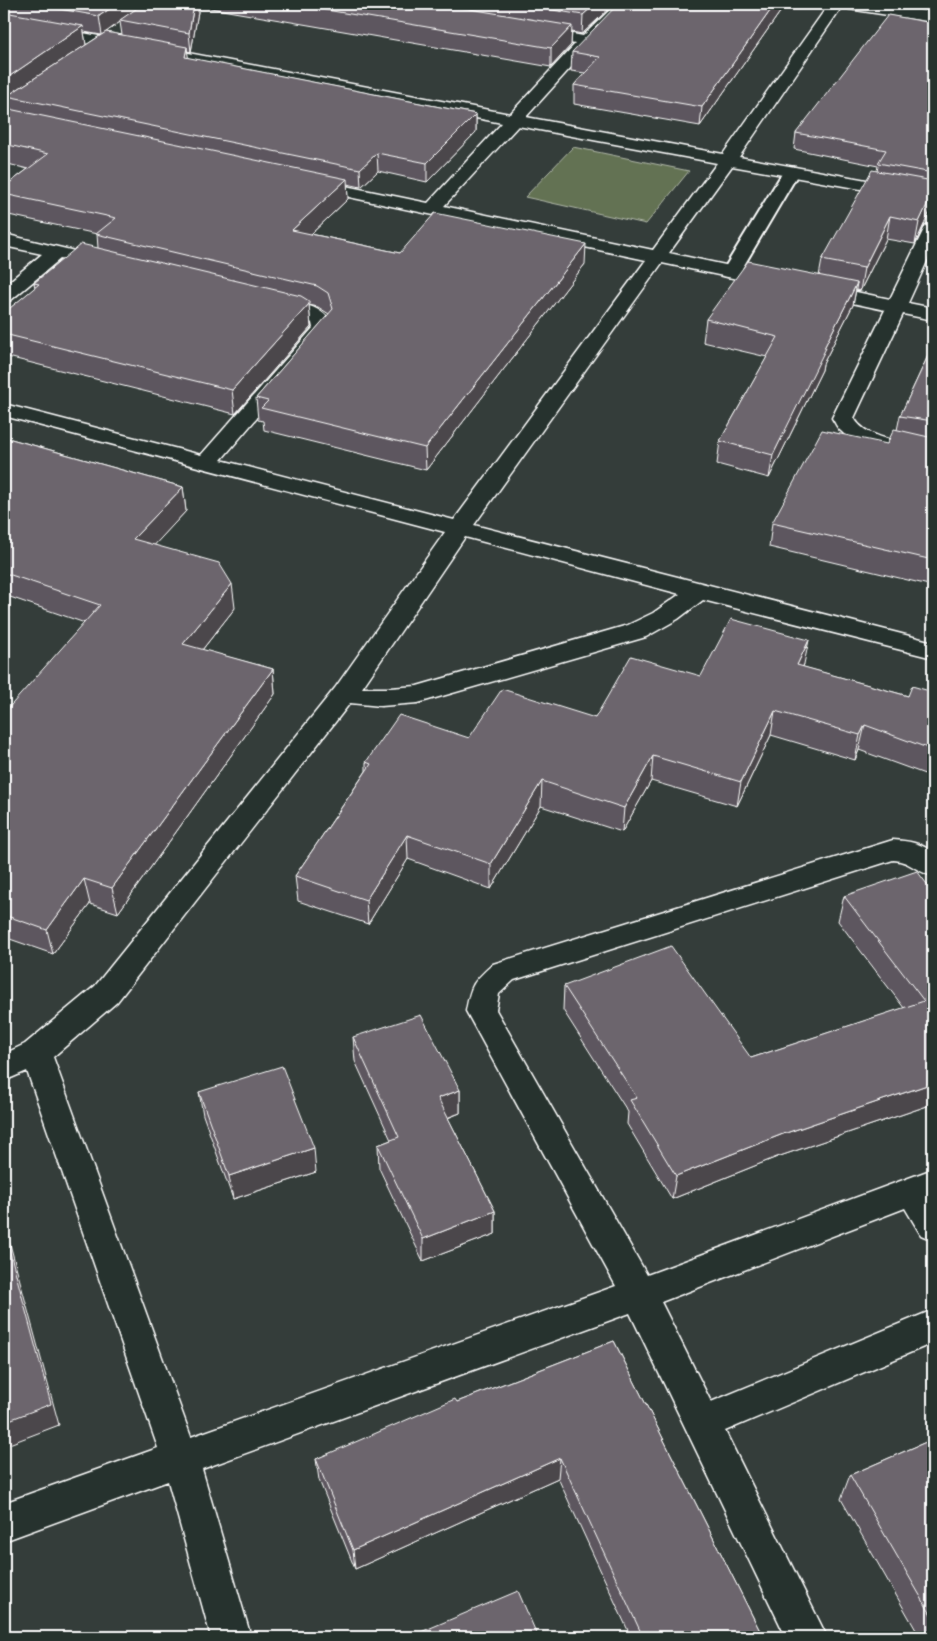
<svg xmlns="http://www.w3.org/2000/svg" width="937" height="1641" viewBox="0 0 937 1641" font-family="Pangolin,sans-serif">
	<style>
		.green { fill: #637253; stroke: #b1b8a9 }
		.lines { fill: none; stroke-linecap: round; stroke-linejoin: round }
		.service-casing { stroke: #fff; stroke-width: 4 }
		.minor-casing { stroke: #fff; stroke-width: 3 }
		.service { fill: #26332d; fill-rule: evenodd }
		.minor { fill: #26332d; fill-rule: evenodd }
		.wall { fill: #5d575e; stroke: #fff; fill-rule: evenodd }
		.shaded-wall { fill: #4c474c; stroke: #fff }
		.building { fill: #6c656d; stroke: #fff }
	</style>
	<rect width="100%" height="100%" fill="#343d3a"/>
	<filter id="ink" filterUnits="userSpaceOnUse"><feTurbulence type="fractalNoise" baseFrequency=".02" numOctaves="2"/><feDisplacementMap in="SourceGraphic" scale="10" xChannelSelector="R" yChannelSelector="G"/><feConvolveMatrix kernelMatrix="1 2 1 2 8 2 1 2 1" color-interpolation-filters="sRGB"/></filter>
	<g filter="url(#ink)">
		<polygon class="green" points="573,147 689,171 646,224 525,197"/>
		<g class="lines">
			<g class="service-casing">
				<polygon id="service" points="791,167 797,168 799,172 740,272 737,276 731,277 725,276 722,272 783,172 785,168"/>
			</g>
			<g class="minor-casing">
				<g id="minor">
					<path d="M 616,4 L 632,4 L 592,44 L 526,117 L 723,154 L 829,4 L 877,4 L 933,12 L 933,22 L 849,9 L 843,5 L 739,157 L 933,192 L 933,202 L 732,166 L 669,253 L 782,277 L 785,281 L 782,285 L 775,287 L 662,263 L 474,525 L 933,642 L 933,658 L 703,600 L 678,619 L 646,637 L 418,703 L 381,706 L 350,703 L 117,1002 L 53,1057 L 191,1437 L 616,1286 L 466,1011 C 471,984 473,982 493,964 L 893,840 C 909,841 920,843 933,852 L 933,876 C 917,872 910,861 893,860 L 514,980 L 499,994 L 496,1010 L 647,1275 L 933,1169 L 933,1240 L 921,1235 L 905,1208 L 661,1302 L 711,1402 L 933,1310 L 933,1343 L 725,1431 L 827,1637 L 786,1637 L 630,1313 L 202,1469 L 251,1637 L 211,1637 L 168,1481 L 4,1541 L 4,1503 L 158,1448 L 27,1071 L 4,1081 L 4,1054 L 25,1044 L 95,986 L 335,688 L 445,532 L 4,416 L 4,404 L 201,455 L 313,328 L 312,323 L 304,317 L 267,308 L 264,304 L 267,300 L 274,298 C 296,303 327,304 333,329 L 221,460 L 454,520 L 646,260 L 311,189 L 305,188 L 302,184 L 305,180 L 311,179 L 428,203 L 502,123 L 4,28 L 4,18 L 510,114 L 575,44 L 531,35 L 528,32 L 531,29 L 536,27 L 583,36 ZM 518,126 L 717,163 L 653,250 L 444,206 ZM 465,537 L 680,594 L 653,613 L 628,625 L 417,686 L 390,688 L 362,688 Z"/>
					<path d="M 933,224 L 933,248 L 908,303 L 933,308 L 933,320 L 903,314 L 854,418 C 868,442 909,442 933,447 L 933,461 C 907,455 860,452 841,431 C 837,428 835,422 832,418 L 885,310 L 810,294 L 807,290 L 810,286 L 817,284 L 890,299 L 924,229 L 926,225 Z"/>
					<polygon points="4,234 112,260 115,264 112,268 105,270 60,259 11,300 4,302 4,286 42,254 4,246"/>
				</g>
			</g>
			<use href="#service" class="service"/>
			<use href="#minor" class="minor"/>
		</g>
		<g class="wall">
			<path d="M 4,4 L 614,4 L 582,34 L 572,32 L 571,45 L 551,67 L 199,6 L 191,52 L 187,51 L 188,58 L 476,114 L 476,132 L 427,182 L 378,171 L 361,187 L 347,184 L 348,199 L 311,234 L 400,253 L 585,264 L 426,470 L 264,430 L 263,421 L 258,420 L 256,398 L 329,314 L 318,307 L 309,305 L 311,327 L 235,414 L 4,356 L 4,313 L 35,288 L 34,283 L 98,248 L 97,234 L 4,214 L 4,187 L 28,169 L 4,163 L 4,108 L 10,109 L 8,99 L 4,102 ZM 120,22 L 122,35 L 106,32 ZM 84,32 L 101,35 L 86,45 Z"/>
			<polygon points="785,5 700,126 574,104 574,85 585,73 571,71 572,52"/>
			<polygon points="933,23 933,205 915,244 886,239 860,291 856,290 853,305 823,364 822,370 769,478 717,464 720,441 767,357 703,342 706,319 819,276 822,260 877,171 878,166 794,149 796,133"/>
			<polygon points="933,345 933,586 769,547 772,523 887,444 897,430 900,416"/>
			<polygon points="4,437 183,487 186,511 154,545 235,608 202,650 273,669 275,694 118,913 90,904 53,954 4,937 4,714 85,623 10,597 4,604"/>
			<polygon points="804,664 803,667 908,696 933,692 933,777 859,750 855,760 771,735 737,806 651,781 622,832 541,806 491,889 408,859 368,924 298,901 295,876 366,771 366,762 469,738 595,718 701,676"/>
			<polygon points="933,892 933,1104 777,1157 672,1199 627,1124 628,1112 563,1010 564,986 751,1058 904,1008 838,921 844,896"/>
			<polygon points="353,1037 460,1090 460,1113 448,1118 495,1211 495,1234 423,1261 379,1168 378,1145 391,1140 355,1061"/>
			<polygon points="199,1092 316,1172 233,1199 203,1115"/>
			<polygon points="614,1341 763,1637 631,1637 558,1478 355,1569 319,1480 316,1459 457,1402"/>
			<polygon points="933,1439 933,1637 920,1637 841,1499 850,1475"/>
		</g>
		<g class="shaded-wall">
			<polygon points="117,4 147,4 120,20 120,22 102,35 99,16"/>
			<polygon points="194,4 199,4 199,6 191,52 189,33"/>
			<polygon points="595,4 614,4 582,34 583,15"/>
			<polygon points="775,4 785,4 785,5 700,126 702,107"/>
			<polygon points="83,26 86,45 7,96 8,99 4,102 4,80"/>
			<polygon points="572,26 571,45 551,67 551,48"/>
			<polygon points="187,47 189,64 185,57"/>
			<polygon points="476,114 476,132 427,182 427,163"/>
			<polygon points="377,153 378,171 361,187 360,169"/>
			<polygon points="347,179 348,199 293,251 292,230"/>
			<polygon points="933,192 933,205 915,244 919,222"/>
			<polygon points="890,216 886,239 860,291 864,268"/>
			<polygon points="586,244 585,264 426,470 425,448"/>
			<polygon points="857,283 853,305 823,364 822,370 769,478 773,455 824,348"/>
			<polygon points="309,304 311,327 235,414 232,390"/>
			<polygon points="183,487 186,511 137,564 133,539"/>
			<polygon points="5,573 10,597 4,604 4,574"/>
			<polygon points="232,584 235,608 187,669 183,644"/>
			<polygon points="809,640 804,664 792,690 797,665"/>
			<polygon points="273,669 275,694 118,913 112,888"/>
			<polygon points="775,711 771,735 737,806 741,782"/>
			<polygon points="865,725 859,750 855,760 860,735"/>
			<polygon points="653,756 651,781 622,832 624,808"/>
			<polygon points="542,781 541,806 491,889 491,864"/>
			<polygon points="407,835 408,859 368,924 366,900"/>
			<polygon points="84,879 90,904 53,954 47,930"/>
			<polygon points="933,1083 933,1104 777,1157 672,1199 676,1176 783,1134"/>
			<polygon points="460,1090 460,1113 438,1121 438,1098"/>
			<polygon points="314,1148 316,1172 233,1199 229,1176"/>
			<polygon points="495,1211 495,1234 423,1261 423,1239"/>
			<polygon points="4,1222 59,1425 4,1446"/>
			<polygon points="560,1458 558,1478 355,1569 353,1550"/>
		</g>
		<g class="building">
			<polygon points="31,4 117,4 99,16"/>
			<polygon points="143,4 194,4 189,33 120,20"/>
			<polygon points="291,4 440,4 572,26 551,48"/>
			<polygon points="516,4 595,4 583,15"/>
			<polygon points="618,4 775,4 702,107 574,85 600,57 572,52"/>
			<polygon points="4,12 83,26 4,80"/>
			<polygon points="888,15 933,23 933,173 878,163 886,150 796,133"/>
			<polygon points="106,32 187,47 185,57 476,114 427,163 377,153 360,169 7,96"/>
			<polygon points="4,108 347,179 292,230 400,253 435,213 586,244 425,448 261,408 268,401 256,398 333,309 328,293 317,286 96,234 116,218 4,194 4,187 48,154 4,144"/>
			<polygon points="872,170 933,181 933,192 919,222 890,216 864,268 822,260"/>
			<polygon points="81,244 301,296 309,301 309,304 232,390 4,334 4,313 39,284 34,283"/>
			<polygon points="748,261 857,283 824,348 826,348 773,455 720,441 778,337 706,319"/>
			<polygon points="933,345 933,421 900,416"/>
			<polygon points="894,429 933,438 933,560 772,523 822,430 887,444"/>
			<polygon points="4,437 183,487 133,539 219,563 232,584 183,644 273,669 112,888 84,879 47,930 4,915 4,713 100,605 5,573 4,574"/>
			<polygon points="731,619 809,640 797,665 908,696 912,686 933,692 933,750 865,725 860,735 775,711 741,782 653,756 624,808 542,781 491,864 407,835 366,900 295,876 371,764 366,762 399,715 469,738 502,689 595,718 631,656 701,676"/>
			<polygon points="917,871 933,892 933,1083 783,1134 676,1176 630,1100 637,1098 564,986 671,946 751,1058 924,1001 844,896"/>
			<polygon points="421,1015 460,1090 438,1098 495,1211 423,1239 378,1145 399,1137 353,1037"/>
			<polygon points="282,1066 314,1148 229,1176 199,1092"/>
			<polygon points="4,1230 51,1404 4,1422"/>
			<polygon points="614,1341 763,1637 643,1637 560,1458 353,1550 316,1459 455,1399 457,1402"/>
			<polygon points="933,1439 933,1618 850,1475"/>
			<polygon points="518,1591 538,1637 409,1637"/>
		</g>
	</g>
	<rect width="937" height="1641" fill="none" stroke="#26332d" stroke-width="20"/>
	<rect x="10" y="10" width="917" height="1621" fill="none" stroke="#fff" stroke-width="2" filter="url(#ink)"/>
</svg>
